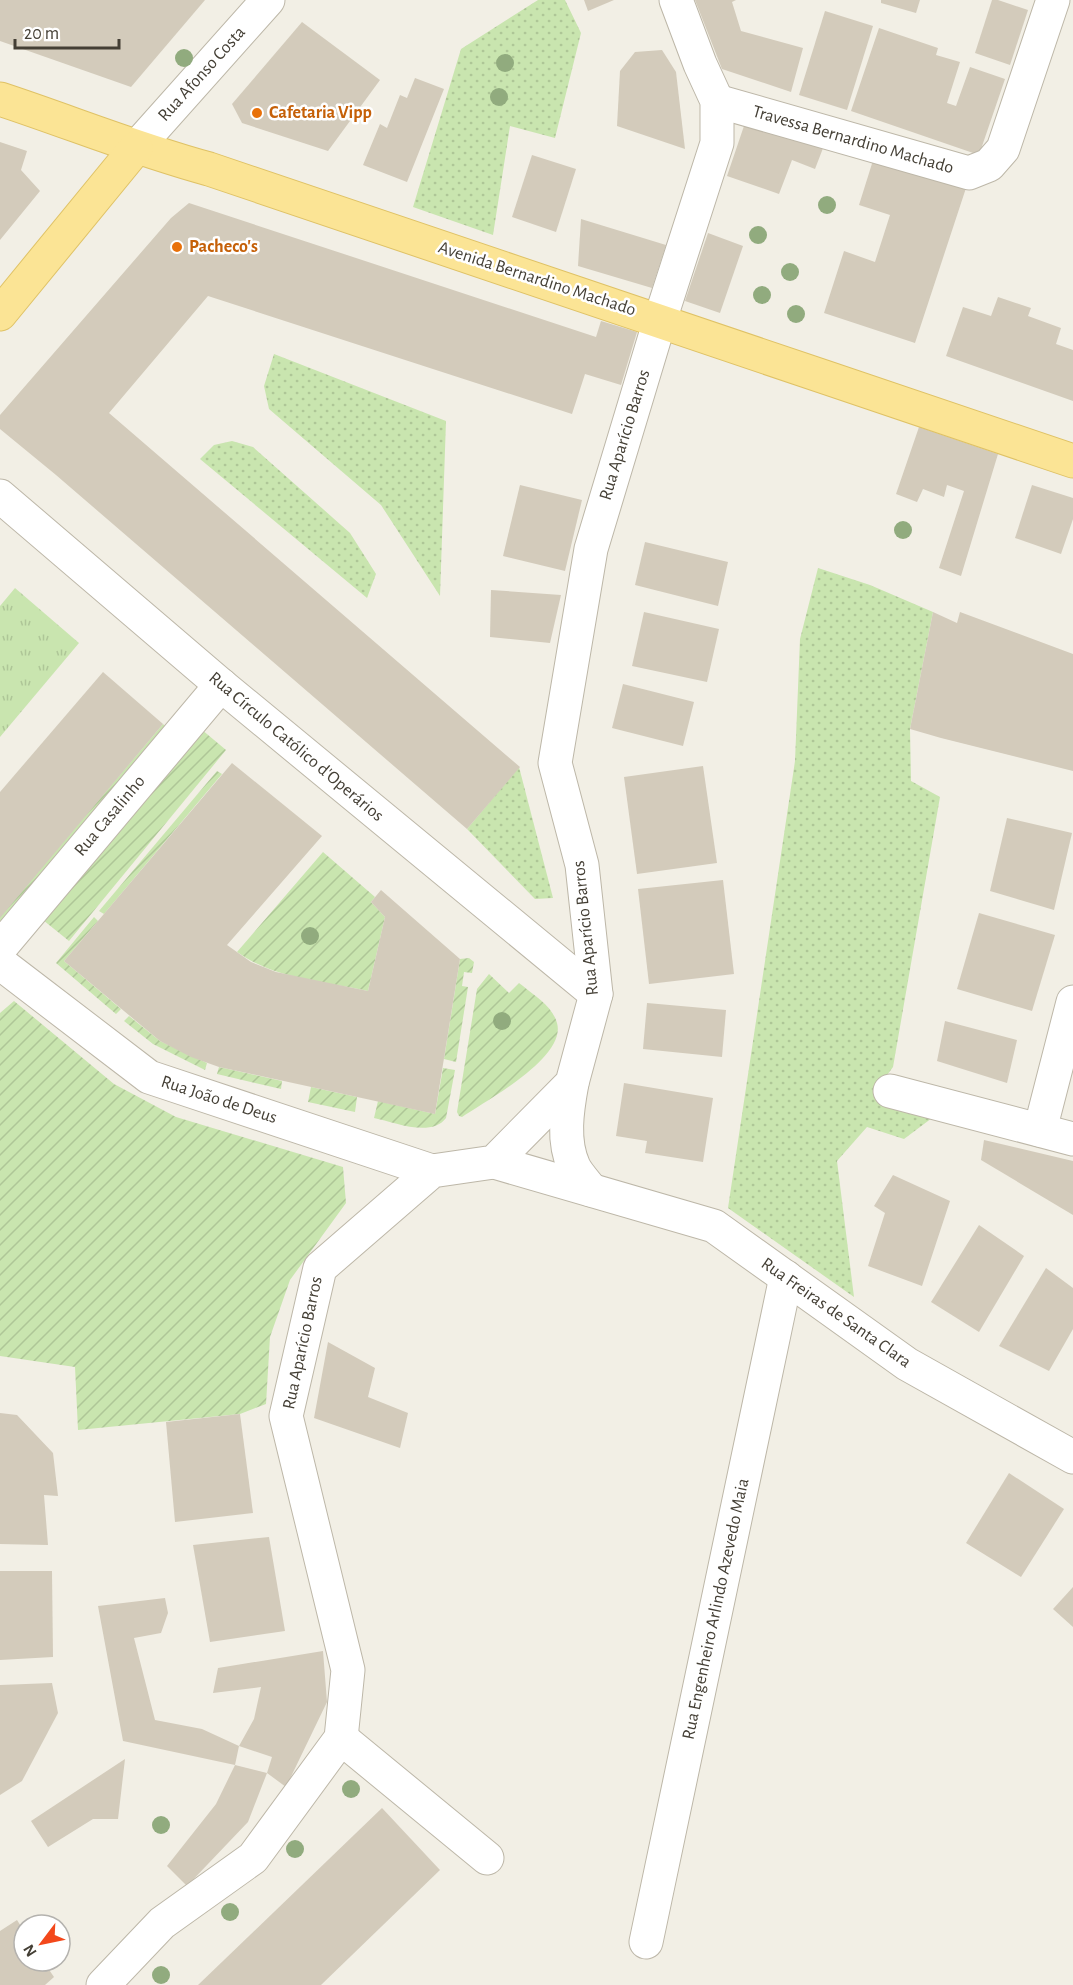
<svg xmlns="http://www.w3.org/2000/svg" width="1073" height="1985" viewBox="0 0 1073 1985" font-family="'Alegreya Sans',sans-serif">
	<style>
		.grass { fill: url(#grass-dots) }
		.park { fill: url(#park-tufts) }
		.garden { fill: url(#garden-furrows) }
		.building { fill: #d3cbbb }
		.lines { fill: none; stroke-linecap: round; stroke-linejoin: round }
		.minor-casing { stroke: #bdb7a8; stroke-width: 35 }
		.major-casing { stroke: #dfc266; stroke-width: 35 }
		.minor { stroke: #fff; stroke-width: 33 }
		.major { stroke: #fbe495; stroke-width: 33 }
		.tree { fill: #91ab7e }
		.food-dot { fill: #e8710a; stroke: #fff; stroke-width: 2 }
		.labels { text-anchor: middle; dominant-baseline: central; stroke-width: 5; stroke-linejoin: round; paint-order: stroke }
		.street-label { font-size: 18px; fill: #443f35; stroke: #fff }
		.food-label { font-size: 18px; font-weight: bold; fill: #c56008; stroke: #fff; text-anchor: start }
	</style>
	<defs>
		<pattern id="grass-dots" width="8" height="8" patternUnits="userSpaceOnUse" patternTransform="scale(1.5)"><rect width="8" height="8" fill="#c9e5af"/><path d="M2 2h.1M6 6h.1" fill="none" stroke="#aec697" stroke-width="1.8" stroke-linecap="round"/></pattern>
		<pattern id="park-tufts" width="24" height="20" patternUnits="userSpaceOnUse" patternTransform="scale(1.5)"><rect width="24" height="20" fill="#c9e5af"/><path d="M3 7l-1-3M5 7V3M7 7l1-3M15 17l-1-3M17 17v-4M19 17l1-3" fill="none" stroke="#aec697"/></pattern>
		<pattern id="garden-furrows" width="10" height="10" patternUnits="userSpaceOnUse" patternTransform="scale(1.5)"><rect width="10" height="10" fill="#c9e5af"/><path d="M-1 1l2-2M0 10L10 0M9 11l2-2" fill="none" stroke="#aec697"/></pattern>
	</defs>
	<rect width="100%" height="100%" fill="#f2efe5"/>
	<g class="grass">
		<polygon points="538,0 565,0 581,33 555,138 510,126 493,235 413,207 461,49"/>
		<polygon points="274,354 446,421 440,596 381,505 269,409 264,386"/>
		<polygon points="232,441 253,447 350,533 376,574 367,598 200,459 214,445"/>
		<polygon points="818,568 870,585 933,612 910,729 911,781 940,797 893,1067 874,1093 936,1115 904,1139 867,1127 837,1161 854,1297 728,1208 795,761 800,639"/>
		<polygon points="519,767 553,898 535,899 467,829"/>
	</g>
	<polygon class="park" points="15,588 79,643 0,737 0,606"/>
	<g class="garden">
		<polygon points="163,724 167,728 3,923 0,920 0,916"/>
		<polygon points="201,729 226,750 69,941 43,920"/>
		<polygon points="217,771 222,774 104,914 99,911"/>
		<path d="M 323,852 L 375,897 L 371,902 L 385,917 L 368,991 C 324,981 275,979 237,952 Z"/>
		<polygon points="94,917 98,921 64,961 121,1009 116,1014 56,963"/>
		<polygon points="469,958 474,962 472,973 464,972 462,986 468,987 456,1062 444,1059 460,959"/>
		<path d="M 489,974 L 509,993 L 519,983 L 523,986 C 535,996 553,1007 557,1023 C 567,1057 486,1101 462,1117 L 459,1116 L 457,1112 L 477,989 Z"/>
		<polygon points="14,1001 114,1084 176,1117 343,1167 346,1203 290,1280 270,1337 266,1404 240,1414 78,1430 75,1367 0,1356 0,1013"/>
		<polygon points="129,1016 160,1041 207,1063 205,1070 153,1044 124,1021"/>
		<polygon points="219,1067 282,1081 281,1089 217,1074"/>
		<path d="M 443,1068 L 455,1070 L 446,1118 C 431,1138 394,1122 374,1118 L 378,1101 L 435,1114 Z"/>
		<polygon points="311,1087 357,1097 355,1112 308,1102"/>
	</g>
	<g class="building">
		<polygon points="0,0 205,0 131,87 0,41"/>
		<polygon points="584,0 614,0 588,11"/>
		<polygon points="695,0 736,0 732,2 741,31 803,48 791,92 722,69"/>
		<polygon points="881,0 920,0 916,13 881,3"/>
		<polygon points="992,0 998,0 1028,10 1010,65 975,53"/>
		<polygon points="825,11 873,26 847,110 799,95"/>
		<polygon points="302,22 380,80 328,151 242,123 232,104"/>
		<polygon points="879,28 938,48 936,55 960,62 947,103 956,106 970,67 1005,79 979,155 851,111"/>
		<polygon points="662,50 676,72 685,149 617,126 620,71 635,52"/>
		<polygon points="415,78 444,89 407,182 363,165 380,124 387,128 400,95 407,98"/>
		<polygon points="746,120 825,143 815,169 792,160 779,194 727,176"/>
		<polygon points="0,142 27,151 21,170 40,191 0,240"/>
		<polygon points="875,154 967,185 915,343 824,313 844,251 875,262 890,215 859,205"/>
		<polygon points="532,155 576,169 556,232 512,217"/>
		<polygon points="189,203 596,337 601,321 637,332 621,385 585,374 572,414 208,296 109,413 520,767 467,829 56,475 0,429 0,415 171,218"/>
		<polygon points="581,219 666,245 652,288 578,266"/>
		<polygon points="708,233 743,246 720,313 685,301"/>
		<polygon points="998,297 1031,308 1028,316 1061,328 1056,344 1073,350 1073,401 946,356 963,307 991,316"/>
		<polygon points="919,427 998,454 961,576 939,568 964,491 947,485 944,497 923,489 917,502 896,494"/>
		<polygon points="520,485 582,500 565,571 503,556"/>
		<polygon points="1032,485 1073,498 1073,519 1061,554 1015,538"/>
		<polygon points="645,542 728,562 718,606 635,585"/>
		<polygon points="491,590 561,595 550,643 490,637"/>
		<polygon points="644,612 719,629 707,682 632,666"/>
		<polygon points="933,612 957,623 960,612 1073,654 1073,771 941,738 910,729"/>
		<polygon points="103,672 163,724 0,918 0,792"/>
		<polygon points="623,684 694,702 683,746 612,728"/>
		<polygon points="232,763 322,836 227,945 251,962 276,972 368,991 385,917 371,902 381,890 460,959 435,1114 219,1067 191,1057 160,1041 64,961"/>
		<polygon points="703,766 717,863 637,874 624,777"/>
		<polygon points="1007,818 1072,833 1054,910 990,891"/>
		<polygon points="723,880 734,974 649,984 638,889"/>
		<polygon points="979,913 1055,935 1032,1011 957,989"/>
		<polygon points="647,1003 726,1010 722,1057 643,1049"/>
		<polygon points="945,1021 1017,1040 1007,1083 937,1061"/>
		<polygon points="624,1083 713,1098 703,1162 645,1153 647,1141 616,1136"/>
		<polygon points="984,1140 1073,1161 1073,1215 981,1160"/>
		<polygon points="893,1175 950,1201 922,1286 868,1266 885,1213 874,1206"/>
		<polygon points="979,1225 1024,1256 979,1332 931,1302"/>
		<polygon points="1046,1268 1073,1288 1073,1329 1049,1371 999,1346"/>
		<polygon points="328,1342 375,1368 368,1397 408,1413 400,1448 314,1418"/>
		<polygon points="0,1413 17,1415 53,1453 58,1496 44,1495 48,1545 0,1544"/>
		<polygon points="240,1414 253,1513 175,1522 166,1422"/>
		<polygon points="1009,1473 1064,1509 1021,1577 966,1543"/>
		<polygon points="269,1537 285,1631 210,1642 193,1545"/>
		<polygon points="0,1571 52,1571 53,1657 0,1660"/>
		<polygon points="1073,1587 1073,1627 1053,1609"/>
		<polygon points="165,1598 168,1613 161,1633 134,1638 155,1720 202,1729 239,1746 235,1765 123,1741 98,1606"/>
		<polygon points="323,1651 327,1702 286,1787 267,1773 272,1757 239,1746 254,1719 261,1687 213,1693 218,1668"/>
		<polygon points="52,1683 58,1713 22,1781 0,1795 0,1685"/>
		<polygon points="125,1759 118,1819 93,1819 48,1847 31,1821"/>
		<polygon points="235,1765 267,1773 248,1822 187,1886 167,1866 216,1804"/>
		<polygon points="382,1808 440,1870 321,1985 198,1985"/>
		<polygon points="17,1920 24,1931 24,1961 43,1961 54,1977 45,1985 0,1985 0,1931"/>
	</g>
	<g class="lines">
		<g class="minor-casing">
			<g id="minor">
				<polyline points="717,101 969,173 989,165 1003,149 1053,0"/>
				<polyline points="136,148 268,0"/>
				<polyline points="0,496 221,685 596,994"/>
				<polyline points="0,948 221,685"/>
				<polyline points="0,963 149,1077 432,1171"/>
				<path d="M 572,1083 C 567,1110 562,1141 574,1167 C 578,1175 586,1183 591,1190"/>
				<polyline points="890,1091 1073,1139"/>
				<polyline points="1040,1130 1073,1002"/>
				<polyline points="494,1162 714,1226 907,1364 1073,1457"/>
				<polyline points="341,1738 487,1858"/>
				<polyline points="646,1942 786,1277"/>
				<polyline points="103,1985 162,1923 253,1858 341,1738 348,1670 286,1416 320,1268 432,1171 494,1162 572,1083 596,994 582,865 555,763 591,549 660,320 717,143 717,101 700,64 676,0"/>
			</g>
		</g>
		<g class="major-casing">
			<g id="major">
				<path d="M 0,99 C 70,122 138,150 209,169 C 498,266 785,364 1073,461"/>
				<polyline points="0,314 136,148"/>
			</g>
		</g>
		<use href="#minor" class="minor"/>
		<use href="#major" class="major"/>
	</g>
	<g class="tree">
		<circle cx="184" cy="58" r="9"/>
		<circle cx="505" cy="63" r="9"/>
		<circle cx="499" cy="97" r="9"/>
		<circle cx="827" cy="205" r="9"/>
		<circle cx="758" cy="235" r="9"/>
		<circle cx="790" cy="272" r="9"/>
		<circle cx="762" cy="295" r="9"/>
		<circle cx="796" cy="314" r="9"/>
		<circle cx="903" cy="530" r="9"/>
		<circle cx="310" cy="936" r="9"/>
		<circle cx="502" cy="1021" r="9"/>
		<circle cx="351" cy="1789" r="9"/>
		<circle cx="161" cy="1825" r="9"/>
		<circle cx="295" cy="1849" r="9"/>
		<circle cx="230" cy="1912" r="9"/>
		<circle cx="161" cy="1975" r="9"/>
	</g>
	<g class="food-dot">
		<circle cx="257" cy="113" r="6"/>
		<circle cx="177" cy="247" r="6"/>
	</g>
	<g class="labels">
		<g class="street-label">
			<text transform="translate(202 74) rotate(-48)">Rua Afonso Costa</text>
			<text transform="translate(853 140) rotate(16)">Travessa Bernardino Machado</text>
			<text transform="translate(537 279) rotate(18)">Avenida Bernardino Machado</text>
			<text transform="translate(625 435) rotate(-73)">Rua Aparício Barros</text>
			<text transform="translate(296 747) rotate(40)">Rua Círculo Católico d'Operários</text>
			<text transform="translate(110 816) rotate(-50)">Rua Casalinho</text>
			<text transform="translate(586 928) rotate(-96)">Rua Aparício Barros</text>
			<text transform="translate(219 1100) rotate(18)">Rua João de Deus</text>
			<text transform="translate(836 1313) rotate(35)">Rua Freiras de Santa Clara</text>
			<text transform="translate(303 1343) rotate(-78)">Rua Aparício Barros</text>
			<text transform="translate(716 1609) rotate(-78)">Rua Engenheiro Arlindo Azevedo Maia</text>
		</g>
		<g class="food-label">
			<text x="269" y="113">Cafetaria Vipp</text>
			<text x="189" y="247">Pacheco's</text>
		</g>
	</g>
	<g transform="translate(42 1943) rotate(238)"><circle r="28" fill="#ffffff" stroke="#b4b2ae" stroke-width="1.5"/>
	<path d="M0-4.5L10 22L0 15L-10 22Z" fill="#f3481b"/>
	<text y="-9" font-size="16" font-weight="bold" text-anchor="middle" fill="#443f35">N</text>
	</g>
	<path d="M15 39v9h104v-9" fill="none" stroke="#443f35" stroke-width="3"/>
	<text x="24" y="39" font-size="18" fill="#443f35" stroke="#ffffff" stroke-width="4.5" paint-order="stroke">20 m</text>
</svg>
